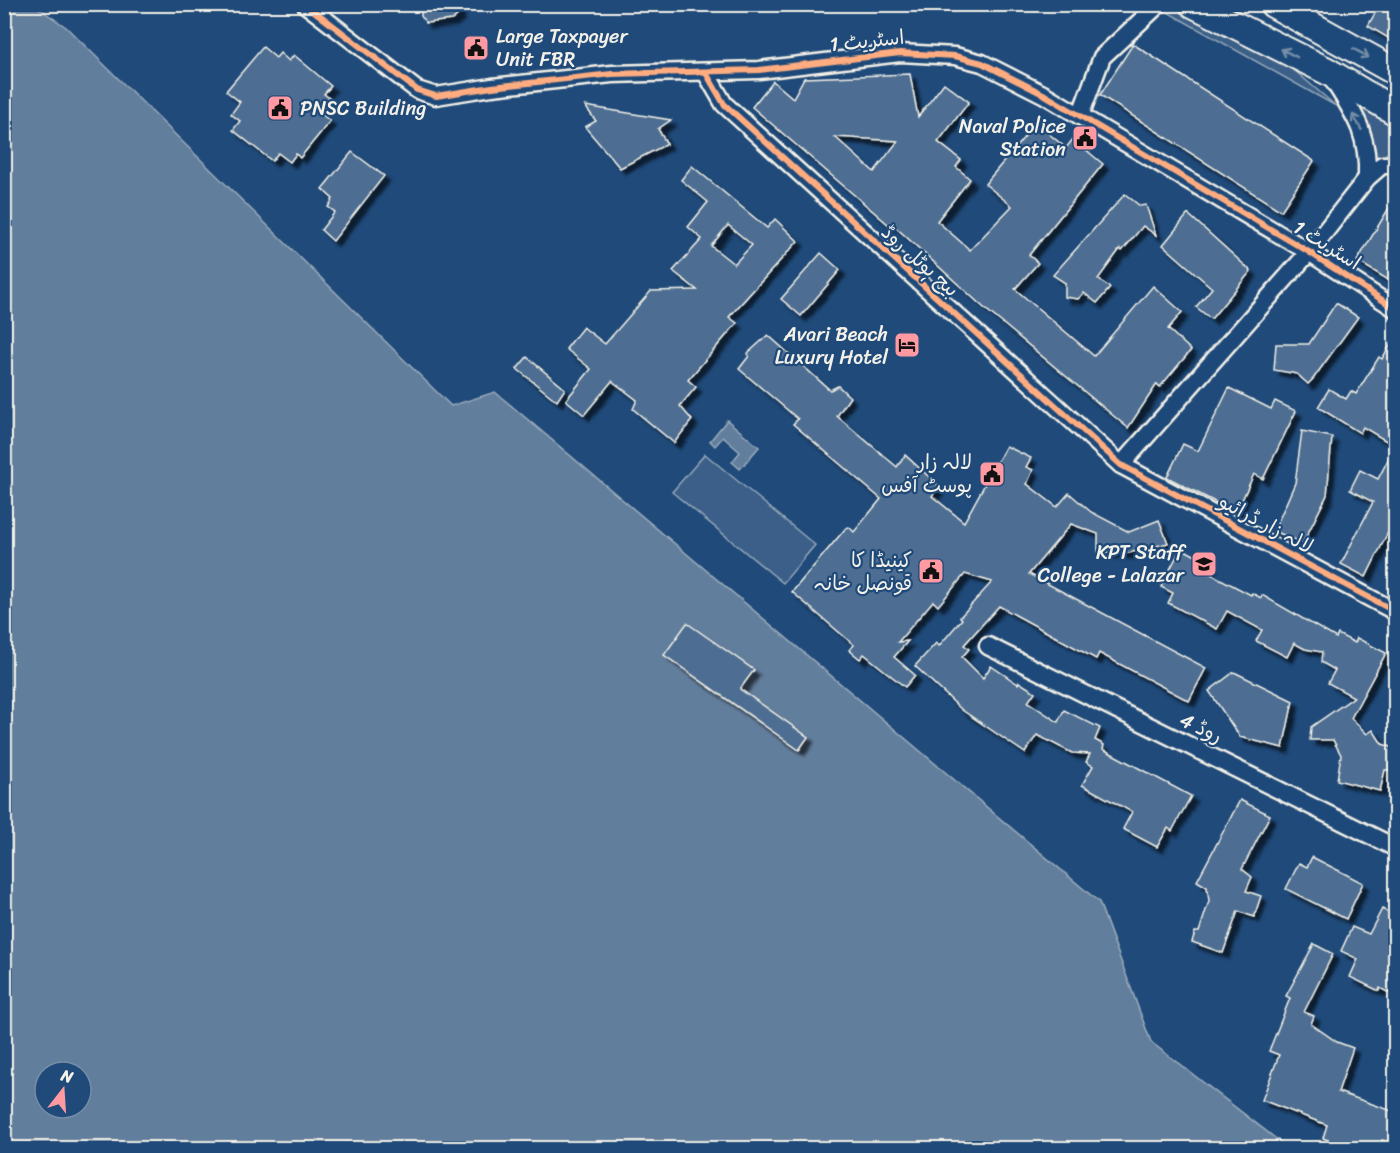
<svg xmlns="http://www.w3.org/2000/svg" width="1400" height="1153" viewBox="0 0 1400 1153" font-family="Sriracha,'Playpen Sans Arabic',sans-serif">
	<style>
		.green { fill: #3a5f88; stroke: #97a8b8; stroke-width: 1.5 }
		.water { fill: #627e9d; stroke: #9cacbb; stroke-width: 1.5; fill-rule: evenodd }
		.building { fill: #4d6e92; stroke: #f4f1e8; stroke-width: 1.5; fill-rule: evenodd; filter: url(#shadow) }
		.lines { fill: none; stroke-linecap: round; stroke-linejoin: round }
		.minor-casing { stroke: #f4f1e8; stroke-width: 21 }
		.highway-casing { stroke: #f4f1e8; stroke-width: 30 }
		.minor { stroke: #1f4a7a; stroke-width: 16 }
		.highway { stroke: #1f4a7a; stroke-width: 26 }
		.cycleway-casing { stroke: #1f4a7a; stroke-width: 10 }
		.cycleway { stroke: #ffac80; stroke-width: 6 }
		.oneway { stroke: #748da6 }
		.labels { text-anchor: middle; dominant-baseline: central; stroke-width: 4.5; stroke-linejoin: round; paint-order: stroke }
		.poi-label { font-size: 20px; fill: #f4f1e8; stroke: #1f4a7a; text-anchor: end }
		.street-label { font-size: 20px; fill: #f4f1e8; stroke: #1f4a7a }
	</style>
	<defs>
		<filter id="shadow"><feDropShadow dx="5.5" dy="5.5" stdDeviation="1.5" flood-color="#0009"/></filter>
	</defs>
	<rect width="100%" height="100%" fill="#1f4a7a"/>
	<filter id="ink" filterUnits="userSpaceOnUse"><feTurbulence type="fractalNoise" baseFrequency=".0167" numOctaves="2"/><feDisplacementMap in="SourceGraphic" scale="12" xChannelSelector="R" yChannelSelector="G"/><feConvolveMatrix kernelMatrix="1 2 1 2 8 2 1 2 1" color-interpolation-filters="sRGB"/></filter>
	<g filter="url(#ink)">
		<g class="green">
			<polygon points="1176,5 1294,70 1336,106 1162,9"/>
			<path d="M 1348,100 L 1395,126 L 1395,149 L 1369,164 C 1377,136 1367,120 1348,100 Z"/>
			<polygon points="705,454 815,545 783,583 672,492"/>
		</g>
		<g class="water">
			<path d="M 5,4 L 34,5 L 66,27 L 451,406 L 495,392 L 1099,902 L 1151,1042 L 1288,1148 L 5,1148 ZM 45,1072 L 81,1072 L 81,1108 L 45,1108 Z"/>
			<polygon points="727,420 759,447 740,469 732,462 740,452 723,437 715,446 710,441"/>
		</g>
		<g class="building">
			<polygon points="421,4 459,4 459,14 452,20 426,23 421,16"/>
			<polygon points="1380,4 1395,4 1395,42 1368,26"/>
			<polygon points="1133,44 1314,161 1281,211 1100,95"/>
			<polygon points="263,47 276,58 280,53 289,61 294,55 331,86 324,94 332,100 320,113 330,121 300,158 296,154 290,162 278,153 272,161 233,130 240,121 231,114 240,102 226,91"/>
			<path d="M 910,74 L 918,117 L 944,83 L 969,102 L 938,142 L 961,160 L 956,167 L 970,179 L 937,221 L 970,250 L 1012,206 L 985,184 L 1036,123 L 1066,148 L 1073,139 L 1103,164 L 1029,255 L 1038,263 L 1015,289 L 1094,356 L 1153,286 L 1182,312 L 1168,329 L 1191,350 L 1160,387 L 1157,384 L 1128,428 L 983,307 L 891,223 L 889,225 L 752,107 L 773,81 L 793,98 L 804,78 ZM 835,137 L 898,141 L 874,172 Z"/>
			<polygon points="585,106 671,120 658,129 667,144 620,168 585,127 596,121"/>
			<polygon points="352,152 384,176 333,241 321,230 335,212 328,207 333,199 322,189"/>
			<path d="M 692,166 L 767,228 L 775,219 L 798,241 L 729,317 L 737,323 L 688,380 L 696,387 L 680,406 L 692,420 L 674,443 L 633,409 L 637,400 L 612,381 L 584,415 L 566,400 L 591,369 L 566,349 L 583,327 L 605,344 L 651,291 L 697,290 L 673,271 L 702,239 L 688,227 L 708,202 L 681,180 ZM 728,225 L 752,245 L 734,264 L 711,246 Z"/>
			<polygon points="1125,194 1140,206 1146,205 1156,235 1143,226 1122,251 1120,249 1098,279 1110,288 1097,303 1084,293 1078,299 1065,297 1065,283 1053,275"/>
			<polygon points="1395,198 1395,284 1357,261"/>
			<polygon points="1188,214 1251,271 1211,319 1196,307 1212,288 1163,245"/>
			<polygon points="821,253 840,270 801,316 781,299"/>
			<polygon points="1336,303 1358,317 1313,379 1308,384 1297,374 1274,370 1276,344 1309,344"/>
			<polygon points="768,335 830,390 838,386 850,397 837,416 897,467 905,455 939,486 932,496 964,522 1006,446 1031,458 1026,467 1033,470 1027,484 1057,507 1069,493 1091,512 1129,532 1159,520 1168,543 1129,553 1098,552 1098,534 1071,524 1029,574 1206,668 1189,701 1099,653 1096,659 999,606 964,645 969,649 962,657 983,678 991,666 1018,684 1019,682 1035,692 1028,702 1058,722 1064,710 1100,728 1095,740 1104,745 1103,749 1191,796 1172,831 1168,828 1157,847 1123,829 1132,812 1082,785 1093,766 1086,762 1090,754 1072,753 1037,735 1025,753 962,710 915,666 936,643 939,646 962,619 960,617 992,582 965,574 938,606 933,601 898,642 908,641 894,657 915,675 905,687 864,654 860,659 849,650 854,645 792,592 846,528 849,527 854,532 881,499 793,424 798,419 739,369 749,356 747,354"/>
			<polygon points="1395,337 1395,518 1366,577 1341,564 1373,502 1350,490 1360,470 1378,479 1395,446 1363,427 1360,433 1318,407 1329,389 1346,399 1351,391 1356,394 1379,357 1382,359"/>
			<polygon points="527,357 565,389 557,401 517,369"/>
			<polygon points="1229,388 1271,409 1275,401 1296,411 1263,479 1254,474 1236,513 1167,477 1183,444 1198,451"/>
			<polygon points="1302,431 1332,437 1327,495 1303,543 1274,531 1295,483"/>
			<polygon points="1181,548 1211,564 1207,572 1251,595 1252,593 1261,598 1262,595 1336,638 1338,634 1355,643 1357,638 1386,653 1351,718 1367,734 1373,730 1382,744 1395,748 1395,770 1385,770 1380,791 1337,780 1341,755 1333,740 1310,740 1311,727 1354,697 1328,683 1335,670 1321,662 1322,652 1305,649 1294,643 1287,657 1256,641 1262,630 1227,611 1217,629 1168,603 1173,593 1161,587"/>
			<polygon points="687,623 754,670 740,689 808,737 799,750 664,655"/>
			<polygon points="1234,672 1293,701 1283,748 1240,737 1209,691"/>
			<polygon points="1240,800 1270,815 1242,869 1252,877 1246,891 1261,896 1254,917 1238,911 1223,953 1192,942 1195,932 1199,932 1209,901 1207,887 1197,881"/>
			<polygon points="1312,857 1363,883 1346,919 1286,889 1299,863 1307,867"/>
			<polygon points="1382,909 1395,916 1395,944 1388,958 1395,962 1395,996 1380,988 1379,991 1350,977 1358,959 1341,951 1352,927 1369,934"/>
			<polygon points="1314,944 1333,954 1304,1012 1314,1016 1311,1024 1337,1042 1353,1048 1338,1092 1395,1112 1395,1130 1391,1143 1382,1140 1379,1149 1351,1149 1323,1138 1327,1125 1262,1100 1279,1055 1269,1051 1290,998 1286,996"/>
		</g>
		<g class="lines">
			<g class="minor-casing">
				<g id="minor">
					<polyline points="305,4 417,90 436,96 492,87 612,74 759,70 900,53 955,56 982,63 1045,95 1309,252 1396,309"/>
					<polyline points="706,73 724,104 1121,465 1396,612"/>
					<path d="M 1330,75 C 1353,113 1369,131 1367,178"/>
					<polyline points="1080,116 1102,57 1159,4"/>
					<polyline points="1121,465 1309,252 1367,178 1382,165 1396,165"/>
					<polyline points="988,646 1396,848"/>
				</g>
			</g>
			<g class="highway-casing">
				<g id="highway">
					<polyline points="1193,4 1327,71 1396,112"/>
					<polyline points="1273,4 1396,72"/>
				</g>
			</g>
			<use href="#minor" class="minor"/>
			<use href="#highway" class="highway"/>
			<g class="cycleway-casing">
				<g id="cycleway">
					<polyline points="305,4 417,90 436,96 492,87 612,74 759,70 900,53 955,56 982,63 1045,95 1309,252 1396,309"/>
					<polyline points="706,73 724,104 1121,465 1396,612"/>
				</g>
			</g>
			<use href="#cycleway" class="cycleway"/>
		</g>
		<defs><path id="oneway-shaft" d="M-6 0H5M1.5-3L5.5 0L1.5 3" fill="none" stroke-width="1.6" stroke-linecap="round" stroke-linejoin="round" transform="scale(1.5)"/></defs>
		<g class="oneway">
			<use href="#oneway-shaft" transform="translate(1289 53) rotate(-153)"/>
			<use href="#oneway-shaft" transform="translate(1361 53) rotate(29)"/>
			<use href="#oneway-shaft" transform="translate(1357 122) rotate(-120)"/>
		</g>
	</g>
	<defs>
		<g id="civic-square" transform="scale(1.35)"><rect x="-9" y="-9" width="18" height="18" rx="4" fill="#ff9aa2" stroke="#1f4a7a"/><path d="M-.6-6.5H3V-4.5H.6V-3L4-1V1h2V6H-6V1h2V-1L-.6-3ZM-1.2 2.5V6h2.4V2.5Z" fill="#111"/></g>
		<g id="hotel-square" transform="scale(1.35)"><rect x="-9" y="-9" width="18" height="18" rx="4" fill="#ff9aa2" stroke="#1f4a7a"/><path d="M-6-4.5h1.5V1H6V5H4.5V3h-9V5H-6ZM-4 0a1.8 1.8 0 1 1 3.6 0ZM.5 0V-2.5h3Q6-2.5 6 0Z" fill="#111"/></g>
		<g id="university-square" transform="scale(1.35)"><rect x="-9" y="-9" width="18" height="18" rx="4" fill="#ff9aa2" stroke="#1f4a7a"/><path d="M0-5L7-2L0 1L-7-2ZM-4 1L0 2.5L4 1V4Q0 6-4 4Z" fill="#111"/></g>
	</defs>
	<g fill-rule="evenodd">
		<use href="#civic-square" x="476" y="48"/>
		<use href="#civic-square" x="280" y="108"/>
		<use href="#civic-square" x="1085" y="138"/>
		<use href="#hotel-square" x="907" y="345"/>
		<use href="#civic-square" x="992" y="474"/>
		<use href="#university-square" x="1204" y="564"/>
		<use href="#civic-square" x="931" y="571"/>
	</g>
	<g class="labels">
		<g class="poi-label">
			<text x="496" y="36" text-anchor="start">Large Taxpayer<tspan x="496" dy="23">Unit FBR</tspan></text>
			<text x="300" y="108" text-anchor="start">PNSC Building</text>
			<text x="1066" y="126">Naval Police<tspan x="1066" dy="23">Station</tspan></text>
			<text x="888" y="334">Avari Beach<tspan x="888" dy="23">Luxury Hotel</tspan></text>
			<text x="972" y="462">لالہ زار<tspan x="972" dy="23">پوسٹ آفس</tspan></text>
			<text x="1184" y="552">KPT Staff<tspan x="1184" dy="23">College - Lalazar</tspan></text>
			<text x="912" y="560">کینیڈا کا<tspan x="912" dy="23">قونصل خانہ</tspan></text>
		</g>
		<g class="street-label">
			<text transform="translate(867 41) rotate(-6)">اسٹریٹ 1</text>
			<text transform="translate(1327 245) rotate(32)">اسٹریٹ 1</text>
			<text transform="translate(920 261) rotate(42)">بیچ ہوٹل روڈ</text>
			<text transform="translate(1266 524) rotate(28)">لالہ زار ڈرائیو</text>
			<text transform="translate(1201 728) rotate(26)">روڈ 4</text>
		</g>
	</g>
	<rect width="1400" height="1153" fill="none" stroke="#1f4a7a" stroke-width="24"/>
	<rect x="12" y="12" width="1376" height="1129" fill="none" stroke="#f4f1e8" stroke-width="2" filter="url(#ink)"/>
	<g transform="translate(63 1090) rotate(17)"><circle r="28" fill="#1f4a7a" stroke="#748da6" stroke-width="1.5"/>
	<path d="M0-4.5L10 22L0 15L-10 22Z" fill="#ff9aa2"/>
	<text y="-9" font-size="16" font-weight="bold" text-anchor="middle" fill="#f4f1e8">N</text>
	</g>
</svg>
